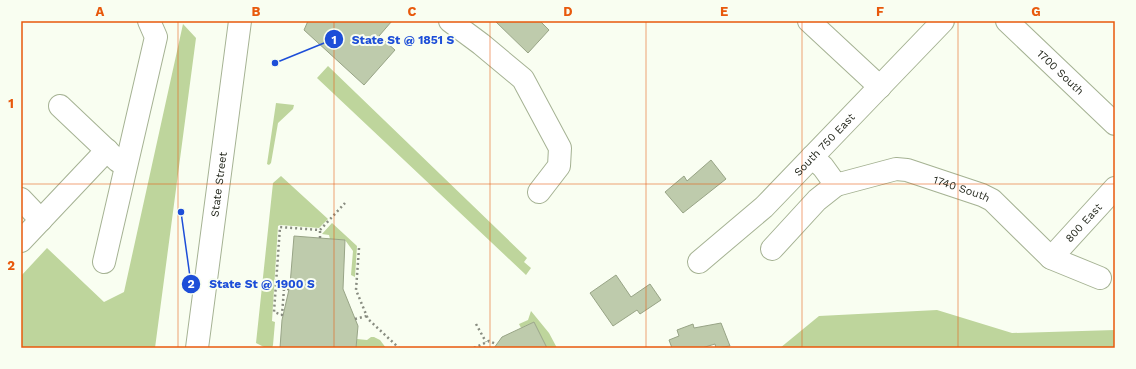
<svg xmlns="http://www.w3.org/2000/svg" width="1136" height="369" viewBox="0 0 1136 369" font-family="'Work Sans',sans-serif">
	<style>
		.green { fill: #bed59c }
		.building { fill: #becbac; stroke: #98a486 }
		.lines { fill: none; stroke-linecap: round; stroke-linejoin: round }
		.minor-casing { stroke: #a5b293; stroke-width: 24 }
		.major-casing { stroke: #a5b293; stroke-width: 24 }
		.path { stroke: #888c80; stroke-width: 2.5; stroke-dasharray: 2 3; stroke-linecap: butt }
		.minor { stroke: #fff; stroke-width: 22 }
		.major { stroke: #fff; stroke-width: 22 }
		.grid { fill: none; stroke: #e8590c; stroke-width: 1; stroke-opacity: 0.55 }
		.labels { text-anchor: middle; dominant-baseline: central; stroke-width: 4; stroke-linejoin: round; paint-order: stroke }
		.street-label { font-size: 11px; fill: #1e2217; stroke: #f9fef1 }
		.leader { fill: none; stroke: #1d4ed8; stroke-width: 1.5 }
		.callout-dot { fill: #1d4ed8; stroke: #f9fef1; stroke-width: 1.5 }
		.mark-label { font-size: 12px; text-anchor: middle; font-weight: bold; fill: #fff }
		.callout-label { font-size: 12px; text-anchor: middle; font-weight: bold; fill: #1d4ed8; stroke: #f9fef1; stroke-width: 4; stroke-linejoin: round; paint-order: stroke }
		.neatline { fill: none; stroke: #e8590c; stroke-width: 1.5 }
		.grid-label { font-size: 13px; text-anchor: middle; font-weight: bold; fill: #e8590c }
	</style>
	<rect width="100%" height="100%" fill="#f9fef1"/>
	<g class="green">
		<polygon points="183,24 196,38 155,348 21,348 21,276 47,248 104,302 124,292"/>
		<polygon points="328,66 527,258 524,262 531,268 526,275 317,78"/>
		<polygon points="276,103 294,105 293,109 278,123 271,163 269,165 267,164"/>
		<polygon points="281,176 328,219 319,228 280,225 278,226 272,321 275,322 273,345 272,348 266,348 256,343 273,183"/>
		<polygon points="332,223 357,246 355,277 351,275 353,251 345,240 330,239 329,235 322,234"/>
		<polygon points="937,310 1012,333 1115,330 1115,348 780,348 819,316"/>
		<polygon points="531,311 549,333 557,348 547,348 534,322 521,328 519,324 528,320"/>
		<polygon points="371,337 374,337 380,340 386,348 356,348 357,339 367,340"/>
	</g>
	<g class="building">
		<polygon points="308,21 392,21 379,36 395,50 364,85 304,30"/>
		<polygon points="495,21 540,21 549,30 528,53"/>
		<polygon points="711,160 726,179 683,213 665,192 684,176 687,181"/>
		<polygon points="294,236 345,240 343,289 358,326 356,348 280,348 282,320 290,285"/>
		<polygon points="616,275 631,297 650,284 661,300 640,314 637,310 613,326 590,293"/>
		<polygon points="534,322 547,348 494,348 502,337"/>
		<polygon points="721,323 730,346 716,348 715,344 702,348 672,348 669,340 679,336 677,330 693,324 694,328"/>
	</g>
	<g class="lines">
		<g class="minor-casing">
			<g id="minor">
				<polyline points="450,21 481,44 523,79 560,148 559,166 539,192"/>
				<polyline points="809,21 880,87"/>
				<path id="s1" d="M 1007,21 L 1115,124"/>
				<polyline points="60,106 118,161"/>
				<path id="s2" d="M 812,157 L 823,167 L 836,185 L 896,169 L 907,170 L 982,195 L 992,200 L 1051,258 L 1100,278"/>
				<polyline points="21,199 41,220"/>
				<polyline points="21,241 107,150"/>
				<polyline points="772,249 817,200 836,185"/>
				<path id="s3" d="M 1051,258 L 1115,188"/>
				<polyline points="104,262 156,37 149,21"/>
				<path id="s4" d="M 699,262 L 764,207 L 943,21"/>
			</g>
		</g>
		<g class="major-casing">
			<g id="major">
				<path id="s5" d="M 197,348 L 240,21"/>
			</g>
		</g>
		<g class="path">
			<polyline points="320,238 320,230"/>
			<polyline points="359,248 356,290 368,319 399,348"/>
			<polyline points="289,289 284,289 282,315 274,312 280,227 320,230 345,203"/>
			<polyline points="355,319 367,316"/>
			<polyline points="476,324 486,342"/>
			<polyline points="474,348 489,341 496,344"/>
		</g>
		<use href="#minor" class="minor"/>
		<use href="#major" class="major"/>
	</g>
	<path class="grid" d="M 178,21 L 178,348M 334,21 L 334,348M 490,21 L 490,348M 646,21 L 646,348M 802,21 L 802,348M 958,21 L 958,348M 21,184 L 1115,184"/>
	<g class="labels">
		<g class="street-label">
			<text stroke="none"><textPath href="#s1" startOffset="74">1700 South</textPath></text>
			<text stroke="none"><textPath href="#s4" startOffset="172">South 750 East</textPath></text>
			<text stroke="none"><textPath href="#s5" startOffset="165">State Street</textPath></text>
			<text stroke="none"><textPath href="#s2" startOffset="168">1740 South</textPath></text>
			<text stroke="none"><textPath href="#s3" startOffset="48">800 East</textPath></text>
		</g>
	</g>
	<path class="leader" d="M275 63L334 39M181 212L191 284"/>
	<g class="callout-dot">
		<circle cx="275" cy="63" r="4"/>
		<circle cx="181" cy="212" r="4"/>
		<circle cx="334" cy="39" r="10"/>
		<circle cx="191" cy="284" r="10"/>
	</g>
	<g class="mark-label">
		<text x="334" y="44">1</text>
		<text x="191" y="288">2</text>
	</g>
	<g class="callout-label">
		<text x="403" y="44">State St @ 1851 S</text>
		<text x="262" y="288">State St @ 1900 S</text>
	</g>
	<rect width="1136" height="369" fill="none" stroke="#f9fef1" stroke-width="44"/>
	<rect x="22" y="22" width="1092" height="325" class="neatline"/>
	<g class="grid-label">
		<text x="100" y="16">A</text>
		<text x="256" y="16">B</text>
		<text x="412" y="16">C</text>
		<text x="568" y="16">D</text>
		<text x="724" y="16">E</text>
		<text x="880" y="16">F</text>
		<text x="1036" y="16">G</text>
		<text x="11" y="108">1</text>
		<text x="11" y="270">2</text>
	</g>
</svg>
